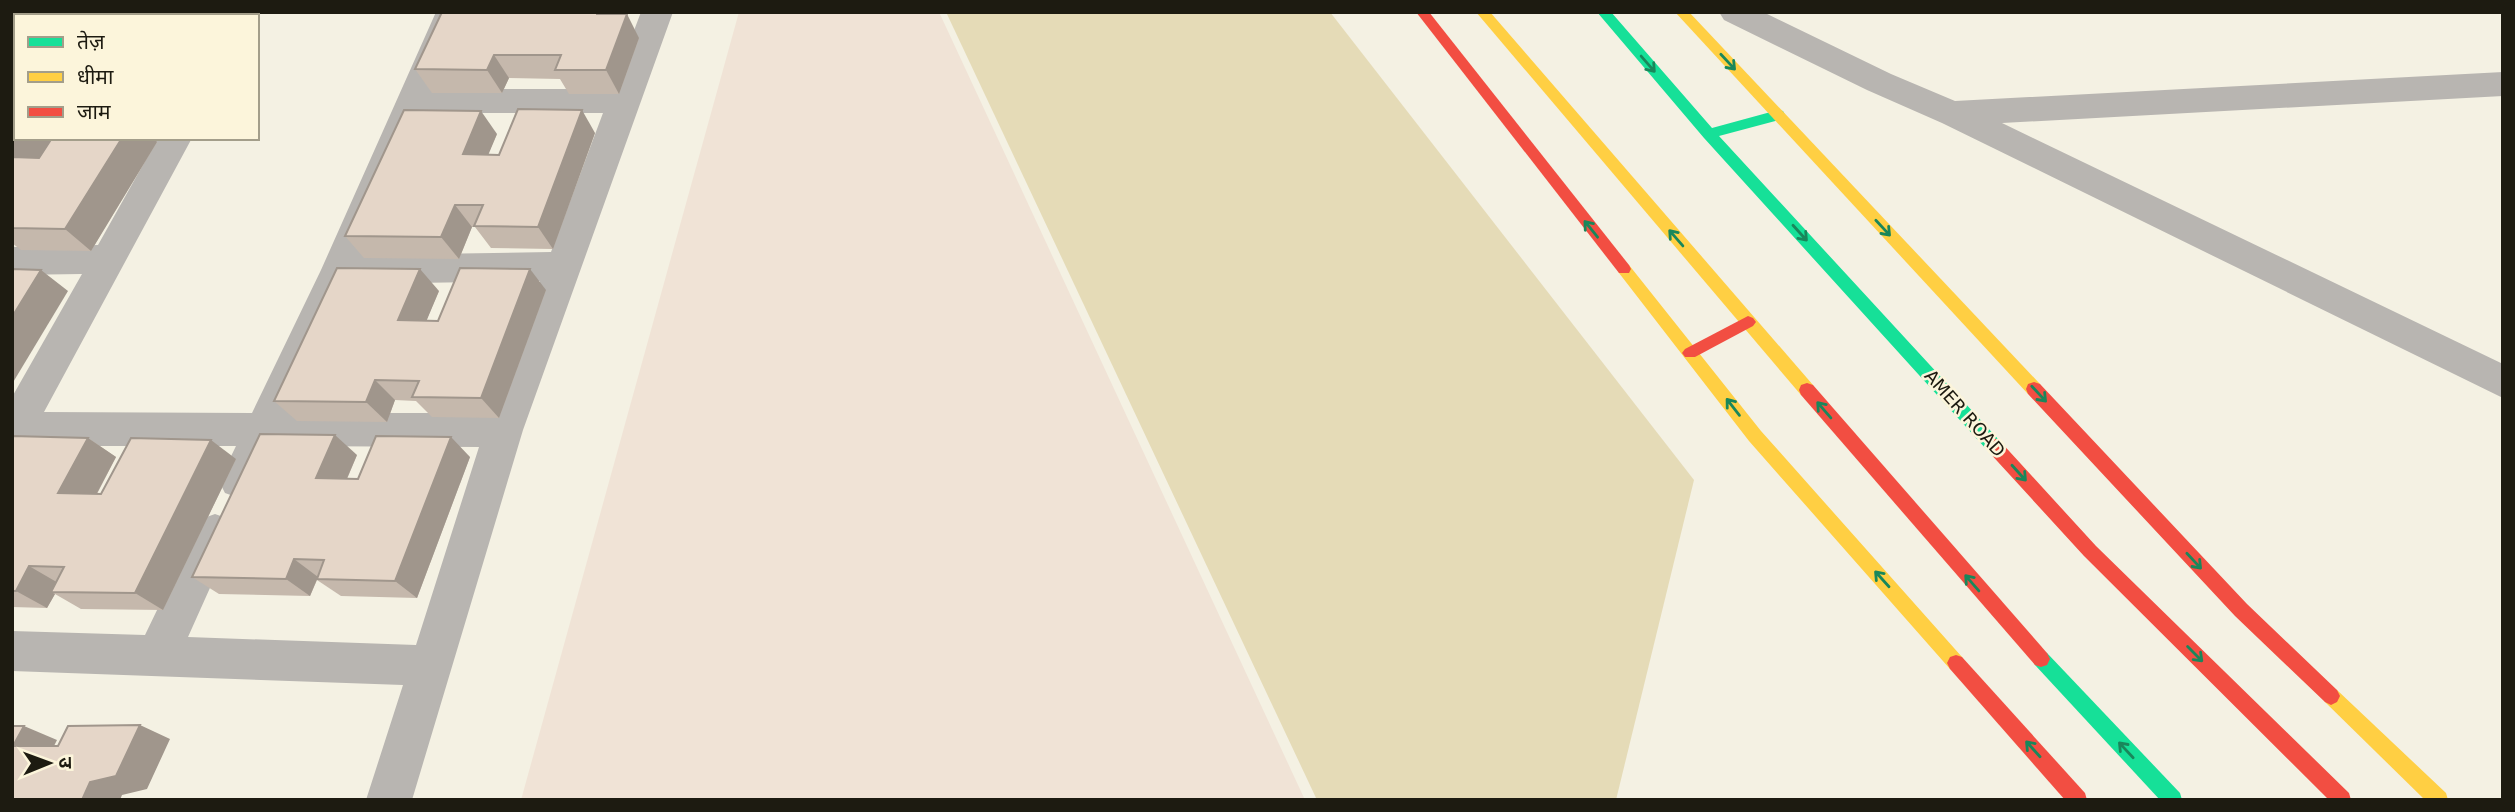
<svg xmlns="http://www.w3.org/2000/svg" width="2515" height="812" viewBox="0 0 2515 812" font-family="'DejaVu Sans','Noto Sans Devanagari',sans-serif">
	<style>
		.commercial { fill: #f0e3d6 }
		.green { fill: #e5dbb7 }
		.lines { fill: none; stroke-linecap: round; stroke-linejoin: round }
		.street { fill: #b8b5b1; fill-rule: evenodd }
		.fast { fill: #16e098; fill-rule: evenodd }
		.slow { fill: #ffcf43; fill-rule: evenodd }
		.jam { fill: #f24e42; fill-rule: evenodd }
		.wall { fill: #c5b8ac }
		.shaded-wall { fill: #a0968c }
		.building { fill: #e5d6c8; stroke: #a0968c; stroke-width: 2 }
		.oneway { stroke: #19875b }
		.labels { text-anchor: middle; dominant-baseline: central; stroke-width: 5; stroke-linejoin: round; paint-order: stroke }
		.street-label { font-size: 18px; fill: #1d1b11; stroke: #fcf5db }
	</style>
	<rect width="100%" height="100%" fill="#f4f1e3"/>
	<polygon class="commercial" points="739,12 939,12 1305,800 521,800"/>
	<polygon class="green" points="946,12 1330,12 1694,480 1616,800 1317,800"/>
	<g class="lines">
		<g class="street">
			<polygon points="12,12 40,12 38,16 16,16 16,25 12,24"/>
			<polygon points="229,12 261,12 257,19 257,16 227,16"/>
			<path d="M 436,12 L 468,12 L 435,89 L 612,89 L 641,12 L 673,12 L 523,430 L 412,800 L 366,800 L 403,685 L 12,671 L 12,631 L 145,635 L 201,519 L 215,514 L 229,519 L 235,532 L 188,637 L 416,645 L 479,447 L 275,446 L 253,493 L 239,498 L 225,493 L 219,481 L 236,446 L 26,446 L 12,451 L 12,397 L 82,274 L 12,275 L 12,247 L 98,245 L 158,138 L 192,138 L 44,412 L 252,413 L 321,270 ZM 424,113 L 603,113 L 551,252 L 363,255 ZM 540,281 L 491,413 L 291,413 L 350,284 Z"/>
			<polygon points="1719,12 1763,12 1891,74 1955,101 2503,72 2503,96 2002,123 2503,364 2503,398 1942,123 1867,90 1724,20"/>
			<rect x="12" y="100" width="4" height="24"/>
		</g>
		<g class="fast">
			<polygon points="1597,12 1611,12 1712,128 1778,110 1783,111 1785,115 1783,119 1719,136 1999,440 2001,445 1999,450 1993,452 1987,450 1704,138"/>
			<polygon points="2041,651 2047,653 2180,793 2182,800 2160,800 2035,665 2032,659 2035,653"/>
		</g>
		<g class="slow">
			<polygon points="1476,12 1490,12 1813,385 1815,390 1813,395 1801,395"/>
			<polygon points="1675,12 1689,12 2040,384 2042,389 2040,394 2028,394"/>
			<polygon points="1624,263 1629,265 1761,431 1962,657 1965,663 1962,669 1956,671 1950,669 1749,441 1619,273 1617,269"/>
			<polygon points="2331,687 2337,690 2446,793 2448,800 2425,800 2325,702 2322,696 2325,690"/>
		</g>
		<g class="jam">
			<polygon points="1416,12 1429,12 1629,265 1631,269 1629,273 1619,273"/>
			<polygon points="1748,316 1753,318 1756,322 1753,326 1695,357 1685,357 1682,353 1685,349"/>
			<polygon points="2034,382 2040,384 2247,604 2337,690 2340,696 2337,702 2331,705 2325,702 2235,616 2028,394 2026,389 2028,384"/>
			<polygon points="1807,383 1813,385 2047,653 2050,659 2047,665 2041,667 2035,665 1801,395 1799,390 1801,385"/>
			<polygon points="1993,438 1999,440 2096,546 2349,793 2351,800 2329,800 2084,556 1987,450 1985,445 1987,440"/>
			<polygon points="1956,655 1962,657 2085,793 2087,800 2065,800 1950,669 1947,663 1950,657"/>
		</g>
	</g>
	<g class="wall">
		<polygon points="442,12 619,12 618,14 639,38 619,94 569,94 560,79 509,78 502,93 432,93 415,69"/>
		<rect x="12" y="17" width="4" height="76"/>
		<polygon points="12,117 16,138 154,138 157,142 91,251 21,250 12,243"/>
		<polygon points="595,133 553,249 491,248 475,227 472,227 459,259 364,258 345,236 497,134 488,154 499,155"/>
		<polygon points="546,290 499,418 432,417 416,401 395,400 387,422 297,421 274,401 439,291 426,321 438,321"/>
		<polygon points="12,436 88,438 116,457 97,494 101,494 236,459 163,610 81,609 55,594 47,608 12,607"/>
		<polygon points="357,455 347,479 358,479 470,457 417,598 341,596 317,580 310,596 219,594 192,577"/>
	</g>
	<g class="shaded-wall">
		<polygon points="597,12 619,12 609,38 597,14"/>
		<polygon points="627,14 639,38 619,94 606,70"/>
		<polygon points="494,55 509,78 502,93 487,70"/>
		<polygon points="582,110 595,133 553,249 538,227"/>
		<polygon points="481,111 497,134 479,177 463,154"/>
		<polygon points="16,137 16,138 53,138 29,180 12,165 12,142"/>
		<polygon points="122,138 154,138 157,142 91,251 65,229"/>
		<polygon points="455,205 472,227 459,259 441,237"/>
		<polygon points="420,269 439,291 418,341 398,320"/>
		<polygon points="530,269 546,290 499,418 481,398"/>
		<polygon points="41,270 68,291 12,384 12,317"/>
		<polygon points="375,380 395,400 387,422 366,402"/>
		<polygon points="335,435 357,455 339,497 316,478"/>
		<polygon points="451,437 470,457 417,598 395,581"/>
		<polygon points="88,438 116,457 87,512 58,493"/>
		<polygon points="211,440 236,459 163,610 135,593"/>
		<polygon points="294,559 318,577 310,596 286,579"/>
		<polygon points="29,566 60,584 51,592 55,594 47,608 16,591"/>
		<polygon points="140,725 170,739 147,789 122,795 120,800 82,800 90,782"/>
		<polygon points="24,726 57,740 47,760 13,746"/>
	</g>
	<g class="building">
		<polygon points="67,12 198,12 196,16 64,16"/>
		<polygon points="442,12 597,12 597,14 627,14 606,70 555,70 561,55 494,55 487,70 415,69"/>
		<rect x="12" y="17" width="4" height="53"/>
		<polygon points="518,109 582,110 538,227 474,226 483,205 455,205 441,237 345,236 404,110 481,111 463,154 499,155"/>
		<polygon points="12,117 16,117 16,137 12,142"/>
		<polygon points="52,138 122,138 65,229 12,228 12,157 39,158"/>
		<polygon points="337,268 420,269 398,320 438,321 460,268 530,269 481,398 412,397 419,381 375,380 366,402 274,401"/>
		<polygon points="12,269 41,270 12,317"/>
		<polygon points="260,434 335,435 316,478 358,479 376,436 451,437 395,581 317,579 324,560 294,559 286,579 192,577"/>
		<polygon points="12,436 88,438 58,493 101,494 131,438 211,440 135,593 51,592 64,567 29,566 16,591 12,591"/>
		<polygon points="140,725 116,776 90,782 82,800 12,800 12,726 24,726 13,746 58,746 68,726"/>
	</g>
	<defs><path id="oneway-shaft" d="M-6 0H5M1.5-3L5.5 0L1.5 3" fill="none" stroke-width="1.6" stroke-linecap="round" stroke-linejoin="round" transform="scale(1.75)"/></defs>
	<g class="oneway">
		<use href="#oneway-shaft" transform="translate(1728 62) rotate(47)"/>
		<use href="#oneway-shaft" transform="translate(1648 64) rotate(49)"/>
		<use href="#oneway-shaft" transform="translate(1883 228) rotate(47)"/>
		<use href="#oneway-shaft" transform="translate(1591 229) rotate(-129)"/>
		<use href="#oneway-shaft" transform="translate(1800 233) rotate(48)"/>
		<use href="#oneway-shaft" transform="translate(1676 238) rotate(-131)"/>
		<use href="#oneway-shaft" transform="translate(2039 394) rotate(47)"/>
		<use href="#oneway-shaft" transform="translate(1733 407) rotate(-128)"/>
		<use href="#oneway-shaft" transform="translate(1824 410) rotate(-131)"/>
		<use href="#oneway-shaft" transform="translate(2019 473) rotate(48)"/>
		<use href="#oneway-shaft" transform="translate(2194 561) rotate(47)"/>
		<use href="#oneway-shaft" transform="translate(1882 579) rotate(-132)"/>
		<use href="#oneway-shaft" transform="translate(1972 583) rotate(-131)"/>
		<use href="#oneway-shaft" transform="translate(2195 654) rotate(45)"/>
		<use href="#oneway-shaft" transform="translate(2033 749) rotate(-132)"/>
		<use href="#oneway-shaft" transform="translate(2126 750) rotate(-133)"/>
	</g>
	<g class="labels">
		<g class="street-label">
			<text transform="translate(1965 413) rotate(48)">AMER ROAD</text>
		</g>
	</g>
	<rect width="2515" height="812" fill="none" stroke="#1d1b11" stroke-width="28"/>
	<rect x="14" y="14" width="245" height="126" fill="#fcf5db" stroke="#a39e8a" stroke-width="2"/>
	<rect x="28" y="37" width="35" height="10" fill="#16e098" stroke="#a39e8a" stroke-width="2"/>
	<text x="77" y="49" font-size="21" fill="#1d1b11">तेज़</text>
	<rect x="28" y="72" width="35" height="10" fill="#ffcf43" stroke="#a39e8a" stroke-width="2"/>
	<text x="77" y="84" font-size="21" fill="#1d1b11">धीमा</text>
	<rect x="28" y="107" width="35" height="10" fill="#f24e42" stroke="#a39e8a" stroke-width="2"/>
	<text x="77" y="119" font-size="21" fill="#1d1b11">जाम</text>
	<g transform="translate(49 763) rotate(89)" stroke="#fcf5db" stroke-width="5" paint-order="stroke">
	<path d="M0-5L12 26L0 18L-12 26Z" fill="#1d1b11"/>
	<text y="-10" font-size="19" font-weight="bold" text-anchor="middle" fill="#1d1b11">उ</text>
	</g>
</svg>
